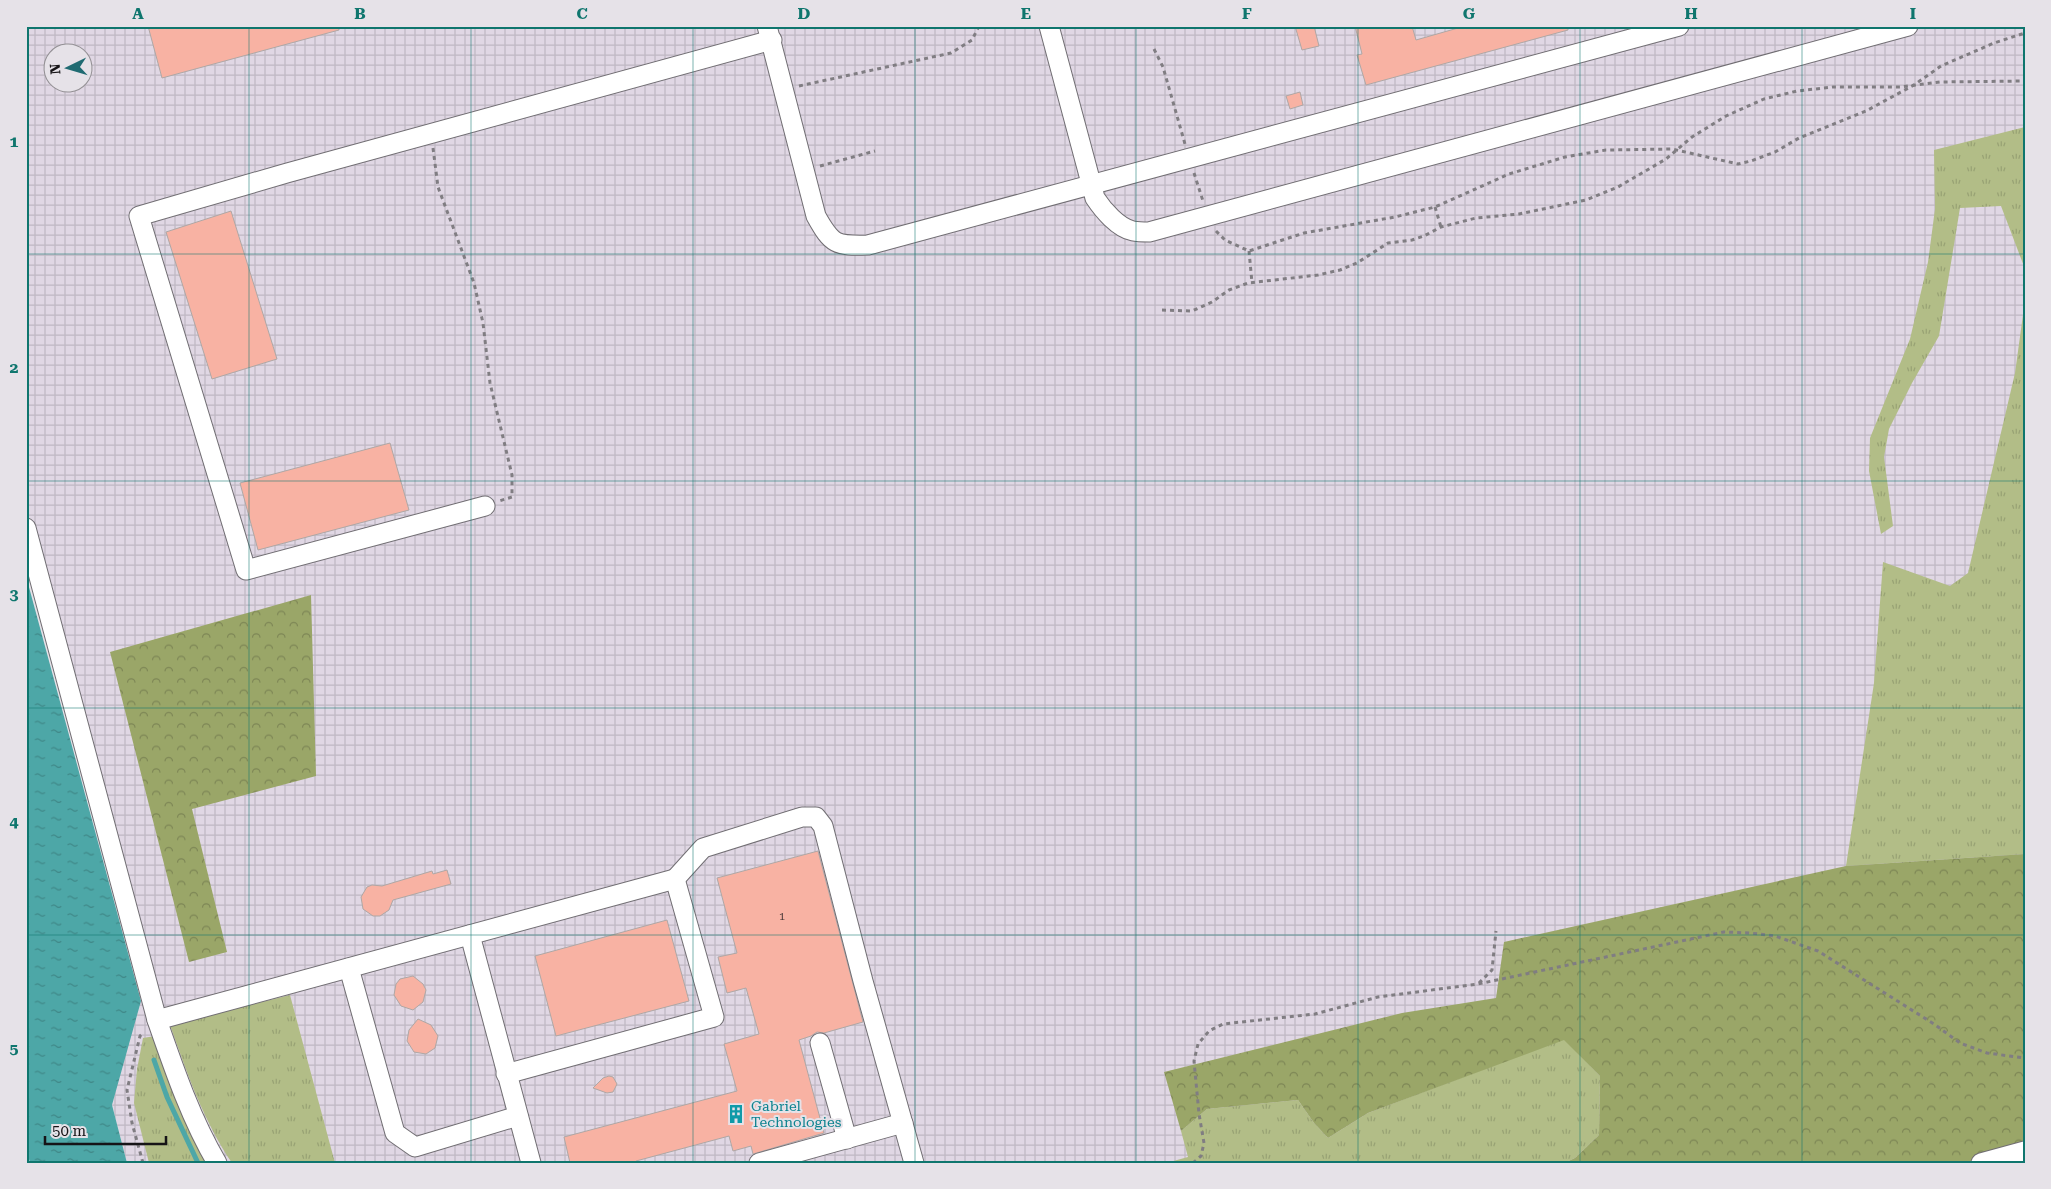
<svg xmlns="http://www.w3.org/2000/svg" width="2051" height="1189" viewBox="0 0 2051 1189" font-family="'Roboto Serif',serif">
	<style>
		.industrial { fill: url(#industrial-grid); fill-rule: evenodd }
		.grass { fill: url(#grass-tufts) }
		.forest { fill: url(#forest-crowns) }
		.water { fill: url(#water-ripples) }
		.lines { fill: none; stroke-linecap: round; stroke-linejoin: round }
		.stream { stroke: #4da7a7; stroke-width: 5 }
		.building { fill: #f8b2a3; stroke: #afa7a5 }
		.minor-casing { stroke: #716e73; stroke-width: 21 }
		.path { stroke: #807d82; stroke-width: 3; stroke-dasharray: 4 4; stroke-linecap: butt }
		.minor { stroke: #fff; stroke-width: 19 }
		.grid { fill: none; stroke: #0f766e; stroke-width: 1; stroke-opacity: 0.55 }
		.labels { text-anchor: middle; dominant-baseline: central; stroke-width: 4; stroke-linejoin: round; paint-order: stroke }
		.number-label { font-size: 11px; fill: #4e3c3a }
		.culture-label { font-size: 14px; fill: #0d838f; stroke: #e6e2e8; text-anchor: start }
		.neatline { fill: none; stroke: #0f766e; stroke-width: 2 }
		.grid-label { font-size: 16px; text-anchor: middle; font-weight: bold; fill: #0f766e }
	</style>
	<defs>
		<pattern id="industrial-grid" width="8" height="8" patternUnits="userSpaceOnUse" patternTransform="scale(1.25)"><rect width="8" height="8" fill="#e0d7e4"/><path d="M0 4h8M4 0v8" fill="none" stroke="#bfb8c3"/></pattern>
		<pattern id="grass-tufts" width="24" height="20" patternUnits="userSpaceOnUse" patternTransform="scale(1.25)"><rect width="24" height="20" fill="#b2bd87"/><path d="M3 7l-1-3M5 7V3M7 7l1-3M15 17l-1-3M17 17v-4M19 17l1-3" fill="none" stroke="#98a274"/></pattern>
		<pattern id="forest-crowns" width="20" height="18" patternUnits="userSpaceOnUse" patternTransform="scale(1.25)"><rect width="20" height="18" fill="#9aa668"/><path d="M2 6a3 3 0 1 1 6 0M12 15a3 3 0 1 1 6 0" fill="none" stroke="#7d8655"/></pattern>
		<pattern id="water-ripples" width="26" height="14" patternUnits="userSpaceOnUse" patternTransform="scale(1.25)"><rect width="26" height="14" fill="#4da7a7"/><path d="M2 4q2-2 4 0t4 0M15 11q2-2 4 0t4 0" fill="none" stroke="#3f8787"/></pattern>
	</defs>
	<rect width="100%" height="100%" fill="#e6e2e8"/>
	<path class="industrial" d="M 26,26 L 2025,26 L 2025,1163 L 127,1163 L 112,1105 L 140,989 L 26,567 ZM 52,52 L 82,52 L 82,82 L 52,82 Z"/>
	<g class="grass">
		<polygon points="2025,127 2025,269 2001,206 1960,208 1939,336 1912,383 1889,429 1884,457 1893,526 1881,534 1869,471 1870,438 1910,339 1928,262 1935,209 1934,150"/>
		<polygon points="2025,300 2025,854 1846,866 1874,683 1883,562 1950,586 1968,573 2015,373"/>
		<path d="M 290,995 L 335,1163 L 232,1163 C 203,1120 187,1073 170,1025 Z"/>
		<polygon points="155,1036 209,1163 149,1163 134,1103 137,1069 143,1038"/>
		<polygon points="1564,1039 1600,1076 1599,1135 1575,1158 1564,1163 1166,1163 1188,1157 1181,1131 1207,1109 1298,1100 1314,1123 1328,1138 1368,1113"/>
	</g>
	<g class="forest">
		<polygon points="311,595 316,776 192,809 227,952 189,962 110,652"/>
		<polygon points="2025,854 2025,1151 1981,1163 1564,1163 1575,1158 1599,1135 1600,1076 1564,1040 1368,1113 1328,1138 1314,1123 1298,1100 1207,1109 1181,1131 1164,1072 1402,1013 1496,998 1504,942 1846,866"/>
	</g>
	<polygon class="water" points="26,576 141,1001 112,1105 127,1163 30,1163 26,1148"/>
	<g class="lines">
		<polyline class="stream" points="154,1060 167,1097 198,1163"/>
	</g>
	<g class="building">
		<polygon points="148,26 339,26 339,30 162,78"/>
		<polygon points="1295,26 1314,26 1319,46 1302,50"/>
		<polygon points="1355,26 1412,26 1416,40 1465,26 1568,26 1568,30 1366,85 1357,55 1362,54"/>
		<polygon points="1300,92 1303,105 1290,109 1286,96"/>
		<polygon points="231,211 277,359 212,379 166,232"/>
		<polygon points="390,443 409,510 258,550 240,483"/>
		<polygon points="818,851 863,1022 824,1033 817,1032 811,1036 799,1040 824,1133 753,1154 751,1146 733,1151 729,1136 636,1161 636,1163 570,1163 564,1137 737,1091 724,1044 759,1034 746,988 727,993 718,957 737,953 717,878"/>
		<polygon points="447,870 451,884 393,900 389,910 380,916 373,916 363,909 361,897 367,887 372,885 382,886 432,871 433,874"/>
		<polygon points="667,920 689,1001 556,1036 535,956"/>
		<polygon points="413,976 423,984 426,990 423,1002 413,1010 401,1006 394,995 396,984 400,979"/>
		<polygon points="418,1019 431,1025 438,1036 435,1048 426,1054 414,1052 407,1041 409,1030"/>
		<polygon points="609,1076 613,1077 617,1084 613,1092 607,1093 593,1088 603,1078"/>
	</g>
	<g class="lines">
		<g class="minor-casing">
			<g id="minor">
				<path d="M 767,26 L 816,216 C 832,245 836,246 868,245 L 1679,26"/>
				<path d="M 1049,26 L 1095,198 C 1103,210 1118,228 1133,231 C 1138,232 1144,232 1149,232 L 1908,26"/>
				<polyline points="485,506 246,570 139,216 287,173 772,40"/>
				<path d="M 26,528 L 157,1020 C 174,1069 191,1119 217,1163"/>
				<polyline points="675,879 703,848 802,817 816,817 823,826 863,981 914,1163"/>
				<polyline points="470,935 531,1163"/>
				<polyline points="349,968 395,1133 415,1147 518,1116"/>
				<polyline points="157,1020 675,879 714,1017 506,1074"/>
				<polyline points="820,1043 847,1139"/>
				<polyline points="759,1163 903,1123"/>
				<polyline points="1981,1163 2025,1151"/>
			</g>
		</g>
		<g class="path">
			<polyline points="1154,49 1163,67 1185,144"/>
			<polyline points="799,86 951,53 972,40 979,26"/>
			<polyline points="433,148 438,187 474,283 483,323 490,383 512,475 512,497 499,501"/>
			<polyline points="820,166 875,151"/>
			<polyline points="1194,173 1203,201"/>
			<polyline points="1435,207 1441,227"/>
			<polyline points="1216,231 1225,240 1249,251 1304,233 1395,217 1435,207 1509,174 1565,157 1606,150 1672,149 1738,164 1751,161 1775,152 1799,138 1866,111 1914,85 1941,66 1994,43 2025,33"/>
			<polyline points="1249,251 1252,283"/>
			<polyline points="1162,310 1192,311 1212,302 1229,290 1248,283 1318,275 1340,270 1357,263 1388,243 1412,240 1424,236 1441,227 1476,218 1519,214 1586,200 1618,187 1666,159 1692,137 1726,116 1764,99 1797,91 1833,87 1900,87 1940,82 2025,81"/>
			<polyline points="1479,983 1492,970 1496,931"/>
			<polyline points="143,1163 132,1123 127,1090 140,1036 143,1033"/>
			<polyline points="1193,1163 1201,1156 1204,1143 1199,1114 1194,1061 1198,1044 1209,1031 1223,1024 1315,1014 1378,997 1478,984 1724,932 1750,933 1775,936 1818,951 1934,1024 1960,1043 1987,1053 2025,1058"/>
		</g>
		<use href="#minor" class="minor"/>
	</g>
	<path class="grid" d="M 249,26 L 249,1163M 471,26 L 471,1163M 693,26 L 693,1163M 915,26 L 915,1163M 1136,26 L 1136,1163M 1358,26 L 1358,1163M 1580,26 L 1580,1163M 1802,26 L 1802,1163M 26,254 L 2025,254M 26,481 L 2025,481M 26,708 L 2025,708M 26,935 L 2025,935"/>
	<defs>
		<g id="building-bare" transform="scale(1.5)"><path d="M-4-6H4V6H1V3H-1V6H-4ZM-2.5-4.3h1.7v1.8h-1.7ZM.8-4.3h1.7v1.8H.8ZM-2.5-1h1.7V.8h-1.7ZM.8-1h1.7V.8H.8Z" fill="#0f9aa8" stroke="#e6e2e8" stroke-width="2.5" paint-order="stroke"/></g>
	</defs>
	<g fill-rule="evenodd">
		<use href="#building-bare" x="736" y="1114"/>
	</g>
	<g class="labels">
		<g class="number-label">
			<text x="782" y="916">1</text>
		</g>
		<g class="culture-label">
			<text x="751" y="1106">Gabriel<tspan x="751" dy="16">Technologies</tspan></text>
		</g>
	</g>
	<rect width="2051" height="1189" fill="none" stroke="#e6e2e8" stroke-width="55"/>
	<g transform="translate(68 68) rotate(265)"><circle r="24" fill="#e6e2e8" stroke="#939094"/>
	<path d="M0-4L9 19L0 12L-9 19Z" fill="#206b72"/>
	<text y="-8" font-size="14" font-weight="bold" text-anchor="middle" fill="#161417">N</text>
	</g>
	<path d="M45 1136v8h121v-8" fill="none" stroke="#161417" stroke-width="2.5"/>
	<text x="52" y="1136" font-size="15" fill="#161417" stroke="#e6e2e8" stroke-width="4" paint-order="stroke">50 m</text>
	<rect x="28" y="28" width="1996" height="1134" class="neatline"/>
	<g class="grid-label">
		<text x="138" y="19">A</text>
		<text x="360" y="19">B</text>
		<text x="582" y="19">C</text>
		<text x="804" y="19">D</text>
		<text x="1026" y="19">E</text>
		<text x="1247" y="19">F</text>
		<text x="1469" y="19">G</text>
		<text x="1691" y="19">H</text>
		<text x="1913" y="19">I</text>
		<text x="14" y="147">1</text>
		<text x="14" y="373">2</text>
		<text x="14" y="600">3</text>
		<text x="14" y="827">4</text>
		<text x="14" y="1054">5</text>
	</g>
</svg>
